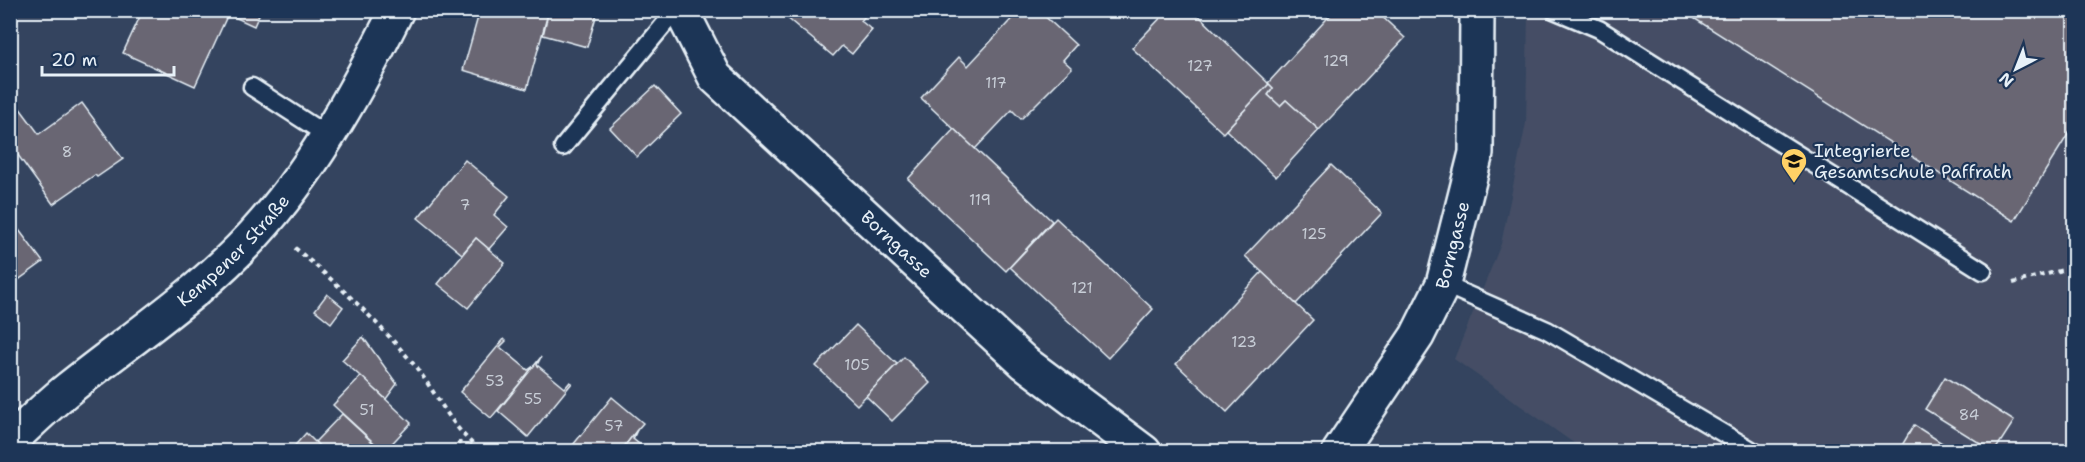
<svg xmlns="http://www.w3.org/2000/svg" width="2085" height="462" viewBox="0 0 2085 462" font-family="'Shantell Sans',sans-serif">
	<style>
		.built { fill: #444e65 }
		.building { fill: #696673; stroke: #e8f1f8; stroke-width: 1.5 }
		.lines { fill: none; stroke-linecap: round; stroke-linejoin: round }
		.service-casing { stroke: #e8f1f8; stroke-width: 21 }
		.minor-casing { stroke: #e8f1f8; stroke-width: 38 }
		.secondary-casing { stroke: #e8f1f8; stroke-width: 38 }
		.path { stroke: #e8f1f8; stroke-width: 4; stroke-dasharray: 4.5 4.5; stroke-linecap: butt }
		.service { stroke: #1d3557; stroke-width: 16 }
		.minor { stroke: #1d3557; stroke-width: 33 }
		.secondary { stroke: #1d3557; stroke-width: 33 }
		.labels { text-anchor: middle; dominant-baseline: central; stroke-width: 4.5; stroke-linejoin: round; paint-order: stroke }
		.number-label { font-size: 15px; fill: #c8ced7 }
		.poi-label { font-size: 18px; fill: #e8f1f8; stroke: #1d3557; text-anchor: start }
		.street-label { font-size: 18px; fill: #e8f1f8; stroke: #1d3557 }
	</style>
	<rect width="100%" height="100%" fill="#34445f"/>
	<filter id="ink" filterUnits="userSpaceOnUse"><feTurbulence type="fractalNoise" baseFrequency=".0167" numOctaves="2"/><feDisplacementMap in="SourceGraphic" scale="12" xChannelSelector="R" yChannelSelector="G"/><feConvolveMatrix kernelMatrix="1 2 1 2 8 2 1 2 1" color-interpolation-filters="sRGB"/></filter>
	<g filter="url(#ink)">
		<polygon class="built" points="1528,11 2074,11 2074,451 1585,451 1454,359 1501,244 1526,123"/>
		<g class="building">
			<polygon points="143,10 261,10 254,26 228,14 195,86 123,53"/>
			<polygon points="457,10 549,10 527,89 463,70 478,17"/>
			<polygon points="549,10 598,10 587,47 543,35"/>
			<polygon points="782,10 870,10 861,21 872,30 852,54 842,46 833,56 780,12"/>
			<polygon points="1020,10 1038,10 1076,45 1063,60 1072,68 1021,119 1012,110 975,149 921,98 959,57 968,66"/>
			<polygon points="1168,10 1193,10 1269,84 1223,133 1132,48"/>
			<polygon points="1335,10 1375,10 1405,38 1319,130 1286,100 1280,106 1268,95 1273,88 1268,83"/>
			<polygon points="1681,10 2074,10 2074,125 2014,221"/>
			<polygon points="1269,84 1273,88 1268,95 1280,106 1286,100 1319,130 1276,177 1226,130"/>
			<polygon points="655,86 681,114 637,157 610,128"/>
			<polygon points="10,95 39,134 82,103 123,159 97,177 95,175 53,204 10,144"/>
			<polygon points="954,129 1052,221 1006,271 908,179"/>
			<polygon points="465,160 509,196 494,215 508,227 489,249 476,238 462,254 418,218"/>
			<polygon points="1331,165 1382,213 1296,304 1245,256"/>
			<polygon points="10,218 43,262 10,286"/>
			<polygon points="1056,218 1153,309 1108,358 1010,267"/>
			<polygon points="476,238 505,263 468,308 438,284"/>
			<polygon points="1262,272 1313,320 1227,412 1176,364"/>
			<polygon points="327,294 343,307 331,323 315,310"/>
			<polygon points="856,325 897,364 857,405 816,366"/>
			<polygon points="363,337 397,384 386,399 342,360"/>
			<polygon points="504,339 506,341 500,347 528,370 535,365 491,418 460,392"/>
			<polygon points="541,357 537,365 565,388 570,382 572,383 528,437 498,411"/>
			<polygon points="904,357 930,383 892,421 866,396"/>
			<polygon points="361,376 411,423 384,452 333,405"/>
			<polygon points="1945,377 2014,421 1994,452 1925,409"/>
			<polygon points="612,397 643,423 637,430 620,452 568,451"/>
			<polygon points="342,414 383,452 325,452 315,442"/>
			<polygon points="1914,425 1956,452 1898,452"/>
			<polygon points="637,430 633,439 649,452 620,452"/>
			<polygon points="306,433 325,452 289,452"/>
		</g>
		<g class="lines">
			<g class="service-casing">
				<g id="service">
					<polyline points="1554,10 1599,29 1983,271"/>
					<polyline points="252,87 328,136"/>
					<polyline points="563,147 676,10"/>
					<polyline points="1443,284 1547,330 1755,452"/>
				</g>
			</g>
			<g class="minor-casing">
				<g id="minor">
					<path id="s1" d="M 681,10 L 715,77 L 1025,363 L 1144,452"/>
					<path id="s2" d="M 1339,452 L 1417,336 L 1443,284 L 1476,153 L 1477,10"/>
				</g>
			</g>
			<g class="secondary-casing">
				<g id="secondary">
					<path id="s3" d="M 10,441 C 29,424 48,405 68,389 C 134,336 209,288 265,222 C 319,160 360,84 397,10"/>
				</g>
			</g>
			<g class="path">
				<path d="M 295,248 C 337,283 376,320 411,361 C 437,392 449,426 482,452"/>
				<polyline points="2013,283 2074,267"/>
				<polyline points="453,452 463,437"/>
			</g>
			<use href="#service" class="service"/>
			<use href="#minor" class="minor"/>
			<use href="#secondary" class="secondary"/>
		</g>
	</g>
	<defs>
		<g id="school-pin" transform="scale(1.35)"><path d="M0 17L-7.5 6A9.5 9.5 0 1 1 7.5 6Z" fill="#ffd166" stroke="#1d3557"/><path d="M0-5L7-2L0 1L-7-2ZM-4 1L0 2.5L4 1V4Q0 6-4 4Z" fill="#111"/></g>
	</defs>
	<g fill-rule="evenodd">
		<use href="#school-pin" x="1794" y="161"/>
	</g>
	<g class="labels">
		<g class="number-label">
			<text x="1336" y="61">129</text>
			<text x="1200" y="66">127</text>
			<text x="996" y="83">117</text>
			<text x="67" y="152">8</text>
			<text x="980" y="200">119</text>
			<text x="465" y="205">7</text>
			<text x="1314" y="234">125</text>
			<text x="1082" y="288">121</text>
			<text x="1244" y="342">123</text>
			<text x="857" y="365">105</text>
			<text x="495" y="381">53</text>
			<text x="533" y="399">55</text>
			<text x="367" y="410">51</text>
			<text x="1969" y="415">84</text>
			<text x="614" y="426">57</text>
		</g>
		<g class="poi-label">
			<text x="1814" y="151">Integrierte<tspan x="1814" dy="21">Gesamtschule Paffrath</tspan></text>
		</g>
		<g class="street-label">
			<text stroke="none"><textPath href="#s2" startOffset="238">Borngasse</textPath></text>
			<text stroke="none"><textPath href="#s1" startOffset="322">Borngasse</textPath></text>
			<text stroke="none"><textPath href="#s3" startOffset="294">Kempener Straße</textPath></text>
		</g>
	</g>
	<rect width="2085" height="462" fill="none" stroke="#1d3557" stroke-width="36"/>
	<rect x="18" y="18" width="2049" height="426" fill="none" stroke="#e8f1f8" stroke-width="2" filter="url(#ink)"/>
	<g transform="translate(2016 69) rotate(222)" stroke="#1d3557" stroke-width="4.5" paint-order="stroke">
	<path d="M0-4.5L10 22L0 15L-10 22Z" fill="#e8f1f8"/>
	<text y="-9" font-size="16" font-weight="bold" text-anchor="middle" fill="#e8f1f8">N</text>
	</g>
	<path d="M42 66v9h132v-9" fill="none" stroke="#e8f1f8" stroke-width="3"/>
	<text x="51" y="66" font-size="18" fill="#e8f1f8" stroke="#1d3557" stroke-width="4.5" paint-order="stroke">20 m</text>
</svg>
